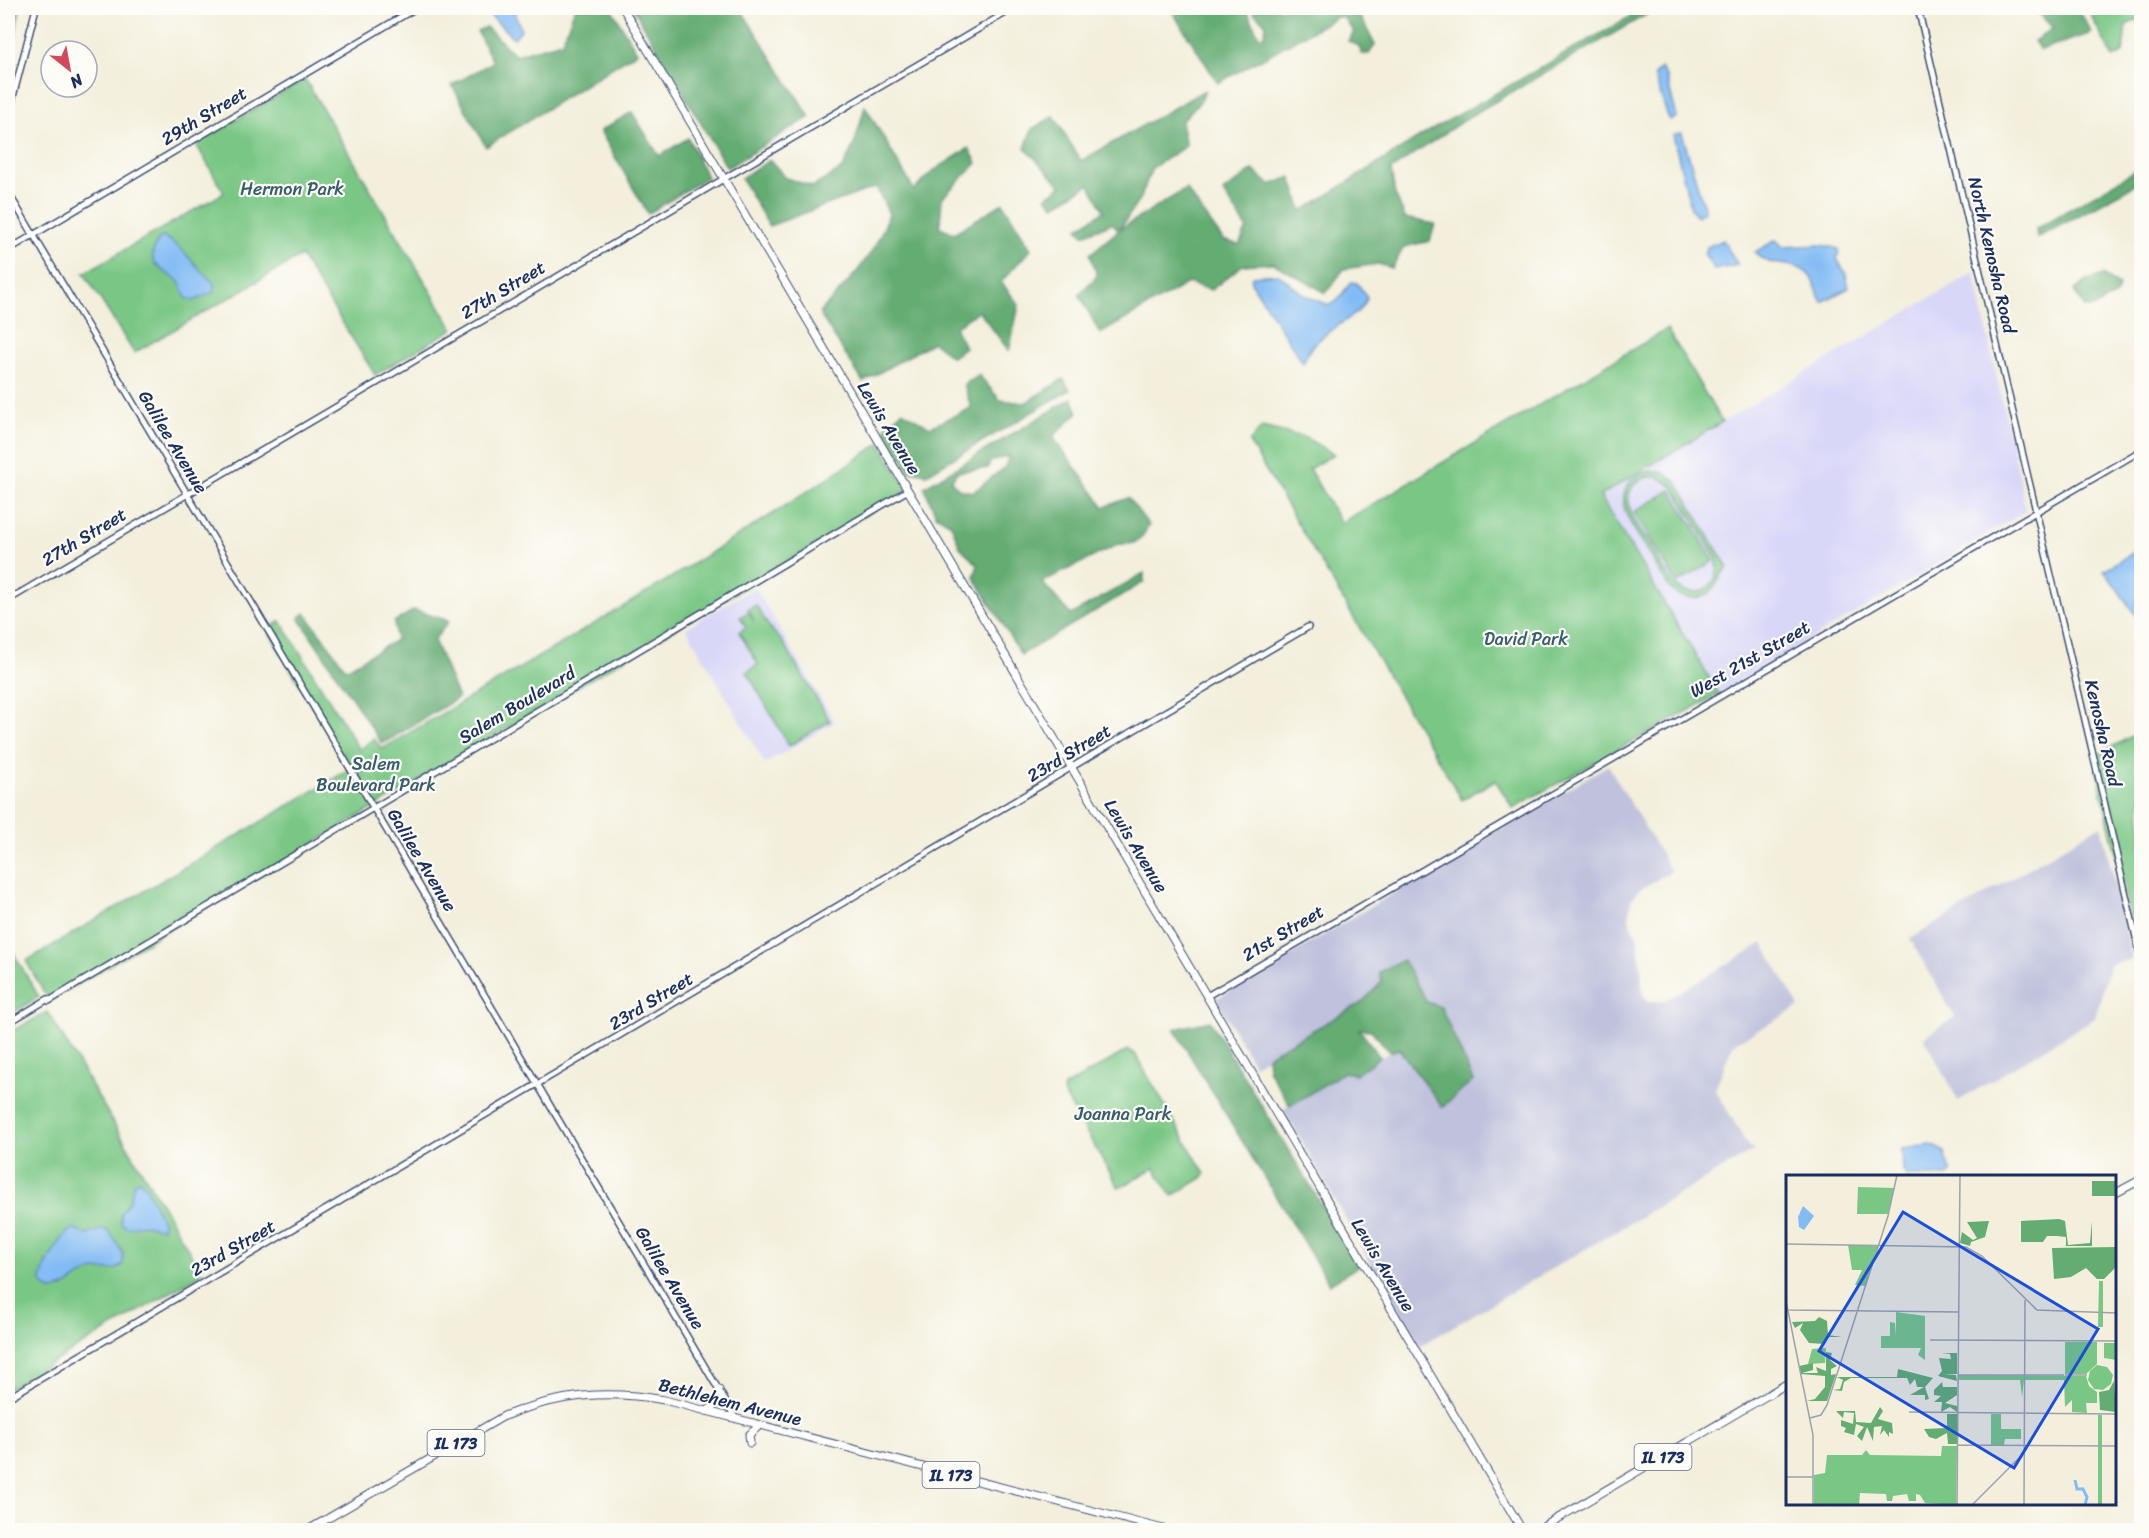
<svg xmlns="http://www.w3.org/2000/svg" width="2149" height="1538" viewBox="0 0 2149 1538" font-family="Sriracha,sans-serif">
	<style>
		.built { fill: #d9d7f8 }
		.industrial { fill: #c0c2dd }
		.green { fill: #7ac785; stroke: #4a7b72; stroke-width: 1.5; fill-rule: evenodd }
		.forest { fill: #63ac72; stroke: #3f6e68; stroke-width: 1.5; fill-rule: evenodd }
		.water { fill: #83bcf4; stroke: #4f76a9; stroke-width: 1.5 }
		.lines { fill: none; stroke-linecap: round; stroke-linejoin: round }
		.minor-casing { stroke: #3b4c71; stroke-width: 8 }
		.major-casing { stroke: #3b4c71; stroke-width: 9 }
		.minor { stroke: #fff; stroke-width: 5 }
		.major { stroke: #fff; stroke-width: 7 }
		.labels { text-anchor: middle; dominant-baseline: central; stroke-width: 4.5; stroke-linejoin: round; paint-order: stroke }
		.shield { fill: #fdfcf7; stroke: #5f6c8c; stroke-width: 1.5 }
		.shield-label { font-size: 16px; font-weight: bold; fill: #1b2f5e }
		.street-label { font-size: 18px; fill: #1b2f5e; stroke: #fdfcf7 }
		.park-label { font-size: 18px; fill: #385d6a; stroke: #fdfcf7 }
		.inset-river { fill: none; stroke: #83bcf4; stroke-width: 3 }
		.inset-road { fill: none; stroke: #9da2aa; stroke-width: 1.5 }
		.view { fill: #1d4ed8; fill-opacity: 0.15; stroke: #1d4ed8; stroke-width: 3 }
		.inset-edge { fill: none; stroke: #1b2f5e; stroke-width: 3 }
	</style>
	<rect width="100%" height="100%" fill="#fdfcf7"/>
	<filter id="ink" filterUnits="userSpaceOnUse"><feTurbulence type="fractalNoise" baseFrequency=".0167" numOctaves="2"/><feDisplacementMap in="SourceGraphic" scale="12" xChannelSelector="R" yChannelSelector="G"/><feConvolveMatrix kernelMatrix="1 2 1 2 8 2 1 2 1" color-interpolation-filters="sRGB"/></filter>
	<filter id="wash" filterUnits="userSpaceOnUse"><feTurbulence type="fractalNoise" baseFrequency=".008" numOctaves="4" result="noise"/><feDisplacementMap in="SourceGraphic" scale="24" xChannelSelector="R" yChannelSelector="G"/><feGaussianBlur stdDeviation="1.35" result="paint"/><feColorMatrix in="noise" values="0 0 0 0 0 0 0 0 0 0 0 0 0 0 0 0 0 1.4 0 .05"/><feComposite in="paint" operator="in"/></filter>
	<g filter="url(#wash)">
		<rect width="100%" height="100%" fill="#f3efdc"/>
		<g class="built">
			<polygon points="1974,272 2026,511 1719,694 1600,495"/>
			<polygon points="755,587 835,722 765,764 686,628"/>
		</g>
		<g class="industrial">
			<polygon points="1608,765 1671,871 1639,890 1631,900 1629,919 1638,938 1643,995 1649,1001 1664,1001 1763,943 1799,1007 1733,1044 1715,1089 1749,1148 1755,1150 1418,1347 1283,1109 1344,1072 1356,1074 1380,1057 1399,1049 1442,1106 1427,1002 1403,960 1360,1004 1254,1065 1216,999"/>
			<polygon points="2101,825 2132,959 2110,964 2095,1018 1958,1101 1924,1037 1955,1017 1910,939"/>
		</g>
		<g class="green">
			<polygon points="2087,8 2141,8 2141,18 2126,25 2123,53 2113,58"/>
			<polygon points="305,79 453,329 375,375 301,256 134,353 84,273 224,193 196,144"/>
			<polygon points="1667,329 1722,422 1600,496 1719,694 1513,808 1495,780 1462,800 1249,442 1262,427 1304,437 1334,454 1309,469 1341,523"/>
			<path d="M 880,443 L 908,490 L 49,1001 L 26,961 L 350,769 L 267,629 L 281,621 L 359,749 L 374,739 L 382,749 C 550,650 719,553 880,443 Z"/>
			<path d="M 1657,471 L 1666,474 L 1677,483 L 1728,568 C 1716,575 1719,594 1697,598 C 1689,599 1681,597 1675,593 C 1664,584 1657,566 1650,554 C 1637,533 1610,503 1632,480 C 1638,473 1647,471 1657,471 ZM 1658,477 L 1673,486 L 1716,558 C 1719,567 1718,576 1711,584 C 1703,594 1688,595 1678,587 C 1667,579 1661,563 1655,552 C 1644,534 1615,502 1636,483 C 1642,477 1650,476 1658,477 Z"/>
			<polygon points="1671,490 1714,561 1677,583 1634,512"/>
			<polygon points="756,605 769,627 782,641 830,721 789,746 747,672 758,664 739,632 746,627 740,617 748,612 754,621 748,609"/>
			<polygon points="2141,731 2141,965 2094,757"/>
			<polygon points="8,944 39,997 8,1016"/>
			<polygon points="48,1012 201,1271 200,1275 8,1389 8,1033"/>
			<polygon points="1128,1050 1135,1054 1205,1174 1202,1178 1172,1196 1154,1168 1119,1188 1063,1092 1064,1087"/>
		</g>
		<g class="forest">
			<polygon points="8,8 20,8 8,77"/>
			<polygon points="575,8 611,8 637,52 486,147 452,85 493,62 477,31 486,27 515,55 562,42"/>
			<polygon points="633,8 740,8 810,117 727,168"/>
			<polygon points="1170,8 1241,8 1248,12 1259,36 1264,36 1266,24 1253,12 1252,8 1356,8 1375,45 1369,54 1362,54 1359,46 1348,41 1354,32 1343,17 1337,17 1218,83"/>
			<polygon points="1645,8 1658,8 1470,116 1391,170 1395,194 1405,218 1435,224 1430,241 1404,247 1392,268 1378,264 1344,269 1326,293 1273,263 1243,265 1211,290 1188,283 1100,334 1079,294 1097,276 1090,254 1119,230 1112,223 1083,235 1078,228 1104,211 1089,184 1054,206 1046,197 1061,186 1025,148 1032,129 1054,116 1081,161 1205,90 1202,99 1181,122 1186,146 1152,168 1141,197 1120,229 1186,189 1223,240 1239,245 1247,228 1223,192 1253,170 1270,185 1291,177 1302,211 1428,132"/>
			<polygon points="2029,8 2078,8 2092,33 2040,50 2034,41 2053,28 2040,15"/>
			<path d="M 865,106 L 914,190 L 933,171 L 969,148 L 977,163 L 942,198 L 940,227 L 954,233 L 1003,203 L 1031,249 L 1001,282 L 1019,305 L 1009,351 L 979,311 L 955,327 L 965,347 L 952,357 L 933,342 L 863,382 L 819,313 C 848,283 876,255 889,214 L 876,187 L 769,226 L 741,178 L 770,160 L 786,178 L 813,187 L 842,169 L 855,142 Z"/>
			<polygon points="632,112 659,156 688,138 707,177 648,214 600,131"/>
			<polygon points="2141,167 2141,182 2037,238 2036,229"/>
			<polygon points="2103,275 2119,286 2117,294 2096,307 2085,308 2074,291 2090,279"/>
			<polygon points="979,375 1000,400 1025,403 1063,379 1070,390 927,474 909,471 884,429 902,411 930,427 971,408 964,384"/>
			<path d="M 1072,398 L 1078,412 L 1053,437 L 1104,507 L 1128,498 L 1149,525 C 1141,541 1137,545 1119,544 L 1042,582 L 1071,615 L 1144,573 L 1144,582 L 1021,655 L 974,577 L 978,565 L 960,547 L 951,524 L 936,515 L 924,487 ZM 1009,456 L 1004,469 C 991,476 984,486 972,492 L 959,489 L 951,481 L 957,472 L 988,468 L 990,462 Z"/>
			<polygon points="414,610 449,621 434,640 458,698 382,744 299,618 305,613 346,669 396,640 394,622"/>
			<polygon points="1403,960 1427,1002 1441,1007 1473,1081 1442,1107 1399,1049 1390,1052 1371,1030 1359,1029 1380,1057 1356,1074 1344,1072 1290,1106 1268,1069 1267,1056 1360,1004 1382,982 1379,972"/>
			<polygon points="1210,1021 1359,1266 1329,1284 1174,1029"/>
		</g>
		<g class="water">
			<polygon points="483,8 513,8 521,30 514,38 509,34"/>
			<polygon points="1661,68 1666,76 1677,117 1669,120 1654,75"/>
			<polygon points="1682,133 1705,211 1697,216 1691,209 1673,135"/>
			<path d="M 164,237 C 185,248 196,268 214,283 L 214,292 L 194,301 L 186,298 C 182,293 183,286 178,281 C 160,267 142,264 160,238 Z"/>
			<polygon points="1723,240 1738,265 1714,270 1704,253 1707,247"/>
			<path d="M 1776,240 L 1783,247 L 1823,245 L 1839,249 L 1837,259 L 1846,274 L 1849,288 L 1822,302 C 1816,292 1816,281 1807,273 C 1791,259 1767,270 1755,252 Z"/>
			<path d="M 1278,274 L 1304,295 L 1329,305 L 1337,301 L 1351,282 L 1357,283 L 1367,297 C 1363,320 1314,329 1303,363 L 1251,282 L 1252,276 Z"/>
			<polygon points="2140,549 2142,551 2141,623 2104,570"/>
			<polygon points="1931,1145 1945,1152 1951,1173 1947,1176 1907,1176 1903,1171 1902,1149"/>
			<polygon points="140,1180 145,1185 163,1223 162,1229 145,1224 127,1228 121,1223 121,1213 130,1200 134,1182"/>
			<path d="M 74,1228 L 86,1235 L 103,1229 L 109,1231 L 123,1253 L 123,1263 C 116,1275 103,1267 92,1271 C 76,1275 65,1294 48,1289 L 41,1282 C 40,1271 64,1231 74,1228 Z"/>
		</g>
	</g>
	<g filter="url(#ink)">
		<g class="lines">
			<g class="minor-casing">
				<g id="minor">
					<polyline points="1918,8 2142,963"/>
					<polyline points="8,116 36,8"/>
					<polyline points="8,192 736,1419"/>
					<polyline points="8,250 416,8"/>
					<polyline points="8,600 1014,8"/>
					<polyline points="1207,996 2142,450"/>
					<polyline points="49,1001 908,490"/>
					<polyline points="8,1023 48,999"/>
					<polyline points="8,1398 1308,627"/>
				</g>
			</g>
			<g class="major-casing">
				<g id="major">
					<polyline points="623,8 1522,1530"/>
					<polyline points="2114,1194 2142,1179"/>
					<polyline points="707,1411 718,1403 719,1390"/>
					<polyline points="750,1443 749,1435 760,1425"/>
					<path d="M 308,1530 L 504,1416 C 558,1394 607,1390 664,1400 L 1167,1530"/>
					<polyline points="1538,1530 1788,1383"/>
				</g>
			</g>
			<use href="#minor" class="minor"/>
			<use href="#major" class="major"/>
		</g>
	</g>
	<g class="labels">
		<g class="shield">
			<rect x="427.5" y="1430" width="57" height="26" rx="4.5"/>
			<rect x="1634.5" y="1444" width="57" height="26" rx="4.5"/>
			<rect x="922.5" y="1462" width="57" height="26" rx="4.5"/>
		</g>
		<g class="shield-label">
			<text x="456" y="1443">IL 173</text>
			<text x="1663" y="1457">IL 173</text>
			<text x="951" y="1475">IL 173</text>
		</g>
		<g class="street-label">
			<text transform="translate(204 116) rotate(-31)">29th Street</text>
			<text transform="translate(1992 255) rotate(77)">North Kenosha Road</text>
			<text transform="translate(503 290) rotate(-31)">27th Street</text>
			<text transform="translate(889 428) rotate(59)">Lewis Avenue</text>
			<text transform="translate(173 442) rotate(59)">Galilee Avenue</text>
			<text transform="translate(84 537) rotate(-31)">27th Street</text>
			<text transform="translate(1750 659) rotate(-30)">West 21st Street</text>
			<text transform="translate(517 705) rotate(-31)">Salem Boulevard</text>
			<text transform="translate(2103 733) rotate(77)">Kenosha Road</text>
			<text transform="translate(1069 753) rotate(-31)">23rd Street</text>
			<text transform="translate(1136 846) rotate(59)">Lewis Avenue</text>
			<text transform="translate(422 860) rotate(59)">Galilee Avenue</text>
			<text transform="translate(1283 933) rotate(-31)">21st Street</text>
			<text transform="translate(651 1001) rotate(-31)">23rd Street</text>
			<text transform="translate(233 1248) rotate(-30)">23rd Street</text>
			<text transform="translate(1383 1265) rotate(59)">Lewis Avenue</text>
			<text transform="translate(670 1278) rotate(59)">Galilee Avenue</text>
			<text transform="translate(730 1402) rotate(14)">Bethlehem Avenue</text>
		</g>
		<g class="park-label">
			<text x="292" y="189">Hermon Park</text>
			<text x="1526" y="639">David Park</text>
			<text x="376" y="764">Salem<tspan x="376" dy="21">Boulevard Park</tspan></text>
			<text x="1123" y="1114">Joanna Park</text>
		</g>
	</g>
	<g transform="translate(1786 1175)">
		<rect width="330" height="330" fill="#f3efdc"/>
		<path d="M 72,12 L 108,13 L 102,39 L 71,39 ZM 62,70 L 93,70 L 80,111 L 69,110 L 76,95 L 66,95 ZM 313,106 L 317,106 L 317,152 L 312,152 ZM 110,137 L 139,141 L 139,185 L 132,180 L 135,173 L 95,173 L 95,161 L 104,161 L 104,147 L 109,148 L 110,161 ZM 279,167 L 311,167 L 311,189 L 300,199 L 279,199 ZM 318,168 L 330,168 L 330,185 L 318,183 ZM 40,173 L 39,188 L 22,189 L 26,174 ZM 311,190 L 321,192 L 327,200 L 325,209 L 317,215 L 308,214 L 302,205 L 304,196 ZM 173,200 L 300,201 L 303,211 L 311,217 L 311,233 L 311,228 L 300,228 L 301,238 L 286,237 L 286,225 L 279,232 L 278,205 L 238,205 L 236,222 L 234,205 L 172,205 ZM 205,239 L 215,239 L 215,254 L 235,254 L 235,264 L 219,264 L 218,270 L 205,270 ZM 312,240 L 316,240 L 316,330 L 312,330 ZM 156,271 L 171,271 L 170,330 L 139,328 L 134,320 L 130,319 L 130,326 L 123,326 L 121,319 L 107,321 L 106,326 L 101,326 L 100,319 L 74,318 L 73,330 L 28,330 L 28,300 L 39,298 L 41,280 L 76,280 L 80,275 L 84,280 L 155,281 Z" fill="#7ac785"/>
		<path d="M 306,6 L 330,6 L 330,21 L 306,21 ZM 273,44 L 279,46 L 282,70 L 304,68 L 306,46 L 306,71 L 280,71 L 280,62 L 271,61 L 261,61 L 257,67 L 235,67 L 235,46 ZM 203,46 L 199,62 L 185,67 L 184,71 L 174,68 L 176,57 L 187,65 L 191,63 L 181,47 ZM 330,72 L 330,92 L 318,104 L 311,104 L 300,93 L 285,102 L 268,104 L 266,73 ZM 33,142 L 41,146 L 42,160 L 56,162 L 41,162 L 39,169 L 23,168 L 14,155 L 17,148 L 9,153 L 6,147 L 29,146 ZM 40,177 L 46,178 L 44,185 L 51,191 L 45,194 L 45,200 L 50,199 L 41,226 L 21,226 L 29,224 L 39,212 L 39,201 L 15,199 L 13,191 L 27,188 L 27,195 L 16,198 L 32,198 L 30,192 L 40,196 ZM 156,178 L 171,178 L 171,199 L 158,199 L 170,200 L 171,206 L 152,201 L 156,196 L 153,183 L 165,184 L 164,179 ZM 112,194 L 147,203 L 139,212 L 143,224 L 139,225 L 139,220 L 124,220 L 138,212 L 131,212 L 129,204 L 124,210 L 121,203 L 65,203 L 58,207 L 56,216 L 47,215 L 54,214 L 57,205 L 51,202 L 111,202 ZM 328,206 L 330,237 L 314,235 L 313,217 L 323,215 ZM 156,207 L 157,212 L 171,212 L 171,220 L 159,228 L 171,231 L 171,237 L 164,232 L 155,237 L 156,227 L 148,227 L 155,221 L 148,220 L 148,215 ZM 94,232 L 97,236 L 92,244 L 106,248 L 107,259 L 103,257 L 103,262 L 98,255 L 94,260 L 96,251 L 88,252 L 87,266 L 81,252 L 76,266 L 71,261 L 78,252 L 70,249 L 68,260 L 58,257 L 60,253 L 55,251 L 55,245 L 67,249 L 68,238 L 58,237 L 57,243 L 50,236 L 69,236 L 70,247 L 85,248 ZM 161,239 L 171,239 L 171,269 L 162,269 L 161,258 L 150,264 L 143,262 L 138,254 L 161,253 Z" fill="#63ac72"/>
		<path d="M 17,31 L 28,41 L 18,55 L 13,52 L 12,42 Z" fill="#83bcf4"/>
		<path class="inset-river" d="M 289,305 L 291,314 L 297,314 L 301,322 L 299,330"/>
		<path class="inset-road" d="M 0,69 L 180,72 L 196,81 L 251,135 L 330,138M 0,126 L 27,260 L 27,330M 1,135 L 173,137M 144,165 L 330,166M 172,200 L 278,200M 279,200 L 301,200M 123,237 L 330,239M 24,243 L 35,240 L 41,230 L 102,41 L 111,0M 172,270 L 330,271M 0,302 L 27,302M 171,330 L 174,0M 186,330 L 238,278M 238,330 L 239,125"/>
		<path class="view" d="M 117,37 L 312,154 L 228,293 L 33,176 Z"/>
		<rect width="330" height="330" class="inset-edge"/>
	</g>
	<rect width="2149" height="1538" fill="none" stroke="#fdfcf7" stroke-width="30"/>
	<g transform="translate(69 69) rotate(149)"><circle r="28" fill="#fdfcf7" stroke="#a3aaba" stroke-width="1.5"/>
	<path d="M0-4.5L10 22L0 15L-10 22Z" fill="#d1495b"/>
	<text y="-9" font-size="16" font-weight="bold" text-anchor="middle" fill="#1b2f5e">N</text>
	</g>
</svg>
